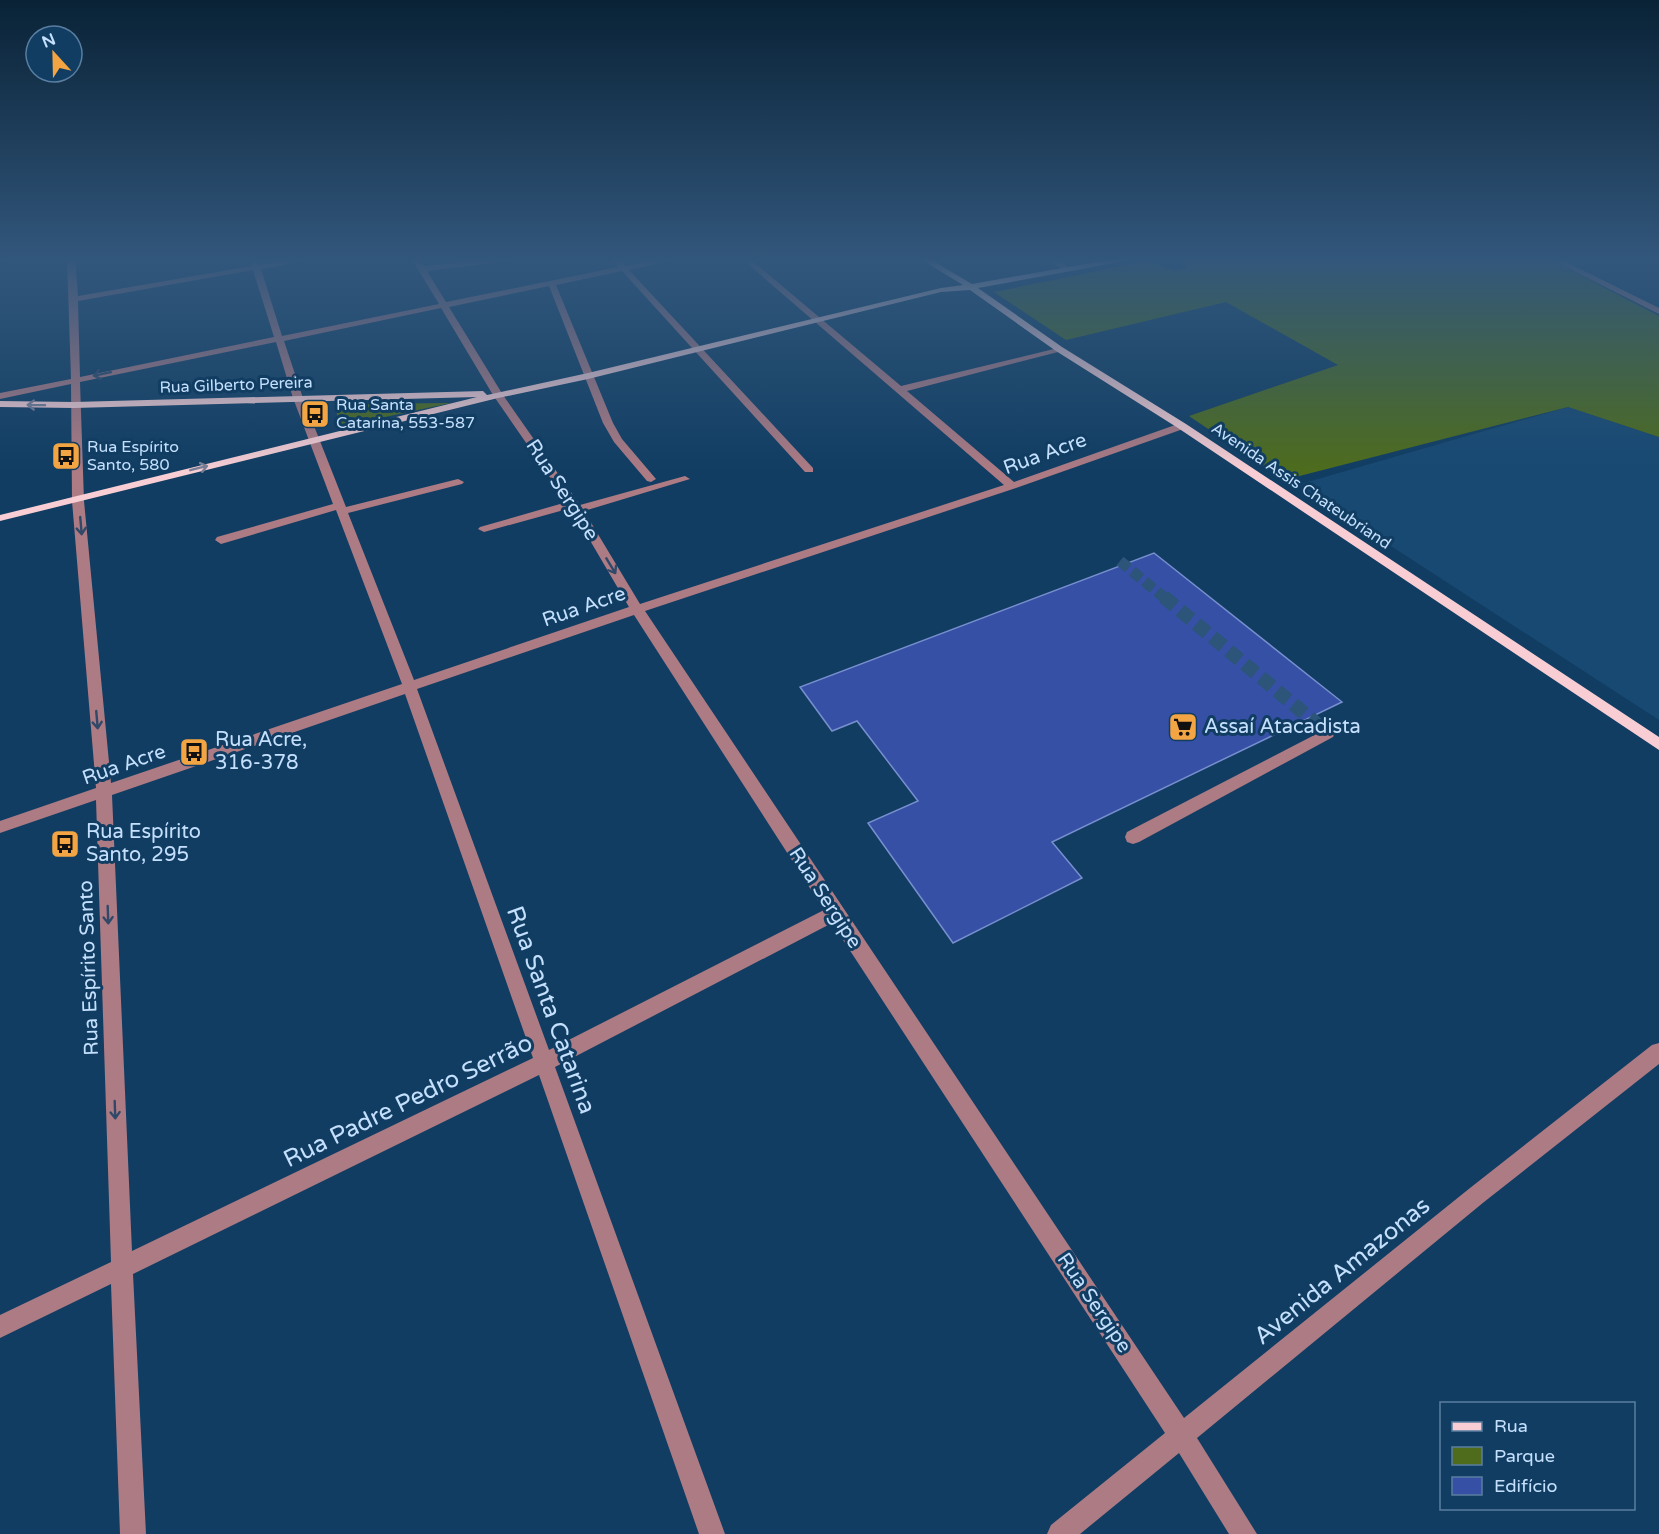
<svg xmlns="http://www.w3.org/2000/svg" width="1659" height="1534" viewBox="0 0 1659 1534" font-family="'Varela Round',sans-serif">
	<style>
		.built { fill: #174972 }
		.green { fill: #4e6c1c }
		.building { fill: #3650a5; stroke: #778fcf; stroke-width: 1.5 }
		.lines { fill: none; stroke-linecap: round; stroke-linejoin: round }
		.minor-tunnel-far1 { stroke: #2c5579; stroke-width: 11; stroke-dasharray: 11 5; stroke-linecap: butt }
		.minor-tunnel { stroke: #2c5579; stroke-width: 14; stroke-dasharray: 14 7; stroke-linecap: butt }
		.minor { fill: #ad7b84; fill-rule: evenodd }
		.major { fill: #f8ced4; fill-rule: evenodd }
		.oneway { stroke: #304969 }
		.oneway2 { stroke: #797e95 }
		.labels { text-anchor: middle; dominant-baseline: central; stroke-width: 6; stroke-linejoin: round; paint-order: stroke }
		.far-street-label { font-size: 16px; fill: #c4e0fd; stroke: #113d62 }
		.far-poi-label { font-size: 16px; fill: #c4e0fd; stroke: #113d62; text-anchor: start }
		.street-label { font-size: 20px; fill: #c4e0fd; stroke: #113d62 }
		.poi-label { font-size: 20px; fill: #c4e0fd; stroke: #113d62; text-anchor: start }
		.near-street-label { font-size: 24px; fill: #c4e0fd; stroke: #113d62 }
	</style>
	<rect width="100%" height="100%" fill="#113d62"/>
	<polygon class="built" points="1568,407 1659,437 1659,720 1297,485"/>
	<g class="green">
		<polygon points="1182,258 1547,258 1659,316 1659,437 1568,407 1284,480 1189,416 1338,365 1226,302 1066,340 994,292 1147,261 1175,271 1187,268"/>
		<polygon points="451,403 338,427 336,404"/>
	</g>
	<polygon class="building" points="1154,553 1342,702 1052,842 1082,878 953,943 868,823 918,801 857,721 832,731 800,687"/>
	<g class="lines">
		<polyline class="minor-tunnel-far1" points="1120,561 1166,599"/>
		<polyline class="minor-tunnel" points="1164,597 1328,733"/>
		<g class="minor">
			<polygon points="0,258 18,258 0,262"/>
			<path d="M 67,258 L 75,258 L 78,296 L 252,266 L 249,258 L 257,258 L 259,265 L 298,258 L 314,258 L 310,260 L 261,269 L 282,336 L 439,304 L 411,258 L 419,258 L 424,266 L 499,258 L 521,258 L 517,260 L 427,271 L 446,302 L 618,267 L 610,258 L 618,258 L 626,266 L 666,258 L 680,258 L 629,270 L 813,468 L 813,472 L 805,472 L 622,271 L 556,285 L 613,423 L 622,439 L 656,479 L 651,482 L 647,481 L 614,442 L 603,423 L 549,286 L 449,307 L 503,395 L 580,505 L 685,476 L 690,479 L 584,511 L 640,604 L 1004,485 L 741,258 L 749,258 L 901,386 L 1062,347 L 1062,351 L 907,391 L 1014,482 L 1178,424 L 1186,424 L 1186,428 L 1016,488 L 645,611 L 1184,1418 L 1470,1188 L 1652,1045 L 1659,1043 L 1659,1064 L 1484,1202 L 1197,1438 L 1257,1534 L 1229,1534 L 1179,1453 L 1080,1534 L 1047,1534 L 1051,1525 L 1165,1433 L 832,923 L 555,1067 L 725,1534 L 699,1534 L 539,1075 L 133,1274 L 146,1534 L 120,1534 L 111,1284 L 0,1338 L 0,1315 L 111,1262 L 96,800 L 0,833 L 0,821 L 96,788 L 72,501 L 71,384 L 0,399 L 0,393 L 71,379 ZM 253,270 L 274,337 L 80,377 L 78,301 ZM 441,308 L 493,395 L 567,502 L 480,527 L 478,529 L 484,532 L 571,508 L 629,607 L 414,680 L 348,513 L 462,484 L 464,482 L 458,479 L 346,507 L 303,398 L 284,341 ZM 276,342 L 293,398 L 333,504 L 217,537 L 215,540 L 221,544 L 336,510 L 402,684 L 111,783 L 84,501 L 80,382 ZM 634,615 L 824,910 L 549,1050 L 417,689 ZM 405,694 L 533,1058 L 132,1251 L 112,795 Z"/>
			<polygon points="1047,258 1056,258 1071,269 1064,271"/>
			<polygon points="1548,258 1558,258 1659,308 1659,314"/>
			<polygon points="1328,728 1335,733 1333,737 1139,842 1133,844 1127,842 1125,837 1127,832"/>
		</g>
		<polygon class="major" points="919,258 928,258 972,284 1119,258 1135,258 1131,260 978,288 1062,347 1186,424 1659,737 1659,750 1178,428 1056,351 970,290 941,292 588,379 498,398 0,521 0,515 477,397 74,408 0,407 0,401 74,402 483,391 487,395 588,373 941,288 963,285"/>
	</g>
	<defs><path id="oneway-shaft" d="M-6 0H5M1.5-3L5.5 0L1.5 3" fill="none" stroke-width="1.6" stroke-linecap="round" stroke-linejoin="round" transform="scale(1.5)"/></defs>
	<g class="oneway">
		<use href="#oneway-shaft" transform="translate(102 374) rotate(168)"/>
		<use href="#oneway-shaft" transform="translate(81 526) rotate(85)"/>
		<use href="#oneway-shaft" transform="translate(611 566) rotate(59)"/>
		<use href="#oneway-shaft" transform="translate(97 720) rotate(85)"/>
		<use href="#oneway-shaft" transform="translate(108 915) rotate(88)"/>
		<use href="#oneway-shaft" transform="translate(115 1110) rotate(88)"/>
	</g>
	<g class="oneway2">
		<use href="#oneway-shaft" transform="translate(36 405) rotate(-179)"/>
		<use href="#oneway-shaft" transform="translate(199 468) rotate(-14)"/>
	</g>
	<linearGradient id="sky" x2="0" y2="1"><stop stop-color="#092236"/><stop offset="0.55" stop-color="#32577c"/><stop offset="1" stop-color="#32577c" stop-opacity="0"/></linearGradient>
	<rect width="1659" height="472" fill="url(#sky)"/>
	<defs>
		<g id="bus-square" transform="scale(1.5)"><rect x="-9" y="-9" width="18" height="18" rx="4" fill="#f3a443" stroke="#113d62"/><path d="M-5-6H5V4H4V6H2V4H-2V6H-4V4H-5ZM-3.5-4V0h7V-4ZM-3.5 1.2v1.5H-2V1.2ZM2 1.2v1.5H3.5V1.2Z" fill="#111"/></g>
		<g id="supermarket-square" transform="scale(1.5)"><rect x="-9" y="-9" width="18" height="18" rx="4" fill="#f3a443" stroke="#113d62"/><path d="M-6-5.5h2.5l.6 2H6L4.5 2H-2.5L-4.4-4H-6ZM-1.5 3.2a1.3 1.3 0 1 0 .1 0ZM3 3.2a1.3 1.3 0 1 0 .1 0Z" fill="#111"/></g>
	</defs>
	<g fill-rule="evenodd">
		<use href="#bus-square" x="315" y="414"/>
		<use href="#bus-square" x="66" y="456"/>
		<use href="#supermarket-square" x="1183" y="727"/>
		<use href="#bus-square" x="194" y="752"/>
		<use href="#bus-square" x="65" y="844"/>
	</g>
	<g class="labels">
		<g class="far-street-label">
			<text transform="translate(236 385) rotate(-2)">Rua Gilberto Pereira</text>
			<text transform="translate(1301 486) rotate(34)">Avenida Assis Chateubriand</text>
		</g>
		<g class="far-poi-label">
			<text x="336" y="405">Rua Santa<tspan x="336" dy="18">Catarina, 553-587</tspan></text>
			<text x="87" y="447">Rua Espírito<tspan x="87" dy="18">Santo, 580</tspan></text>
		</g>
		<g class="street-label">
			<text transform="translate(1045 454) rotate(-20)">Rua Acre</text>
			<text transform="translate(562 490) rotate(57)">Rua Sergipe</text>
			<text transform="translate(584 607) rotate(-19)">Rua Acre</text>
			<text transform="translate(124 765) rotate(-19)">Rua Acre</text>
			<text transform="translate(825 898) rotate(57)">Rua Sergipe</text>
			<text transform="translate(89 968) rotate(-92)">Rua Espírito Santo</text>
			<text transform="translate(1094 1303) rotate(56)">Rua Sergipe</text>
		</g>
		<g class="poi-label">
			<text x="1204" y="727">Assaí Atacadista</text>
			<text x="215" y="740">Rua Acre,<tspan x="215" dy="23">316-378</tspan></text>
			<text x="86" y="832">Rua Espírito<tspan x="86" dy="23">Santo, 295</tspan></text>
		</g>
		<g class="near-street-label">
			<text transform="translate(551 1010) rotate(70)">Rua Santa Catarina</text>
			<text transform="translate(408 1101) rotate(-26)">Rua Padre Pedro Serrão</text>
			<text transform="translate(1342 1271) rotate(-39)">Avenida Amazonas</text>
		</g>
	</g>
	<rect x="1440" y="1402" width="195" height="108" fill="#113d62" stroke="#597ea0" stroke-width="1.5"/>
	<rect x="1452" y="1422" width="30" height="9" fill="#f8ced4" stroke="#597ea0" stroke-width="1.5"/>
	<text x="1494" y="1432" font-size="18" fill="#c4e0fd">Rua</text>
	<rect x="1452" y="1447" width="30" height="18" fill="#4e6c1c" stroke="#597ea0" stroke-width="1.5"/>
	<text x="1494" y="1462" font-size="18" fill="#c4e0fd">Parque</text>
	<rect x="1452" y="1477" width="30" height="18" fill="#3650a5" stroke="#597ea0" stroke-width="1.5"/>
	<text x="1494" y="1492" font-size="18" fill="#c4e0fd">Edifício</text>
	<g transform="translate(54 54) rotate(338)"><circle r="28" fill="#113d62" stroke="#597ea0" stroke-width="1.5"/>
	<path d="M0-4.5L10 22L0 15L-10 22Z" fill="#f3a443"/>
	<text y="-9" font-size="16" font-weight="bold" text-anchor="middle" fill="#c4e0fd">N</text>
	</g>
</svg>
